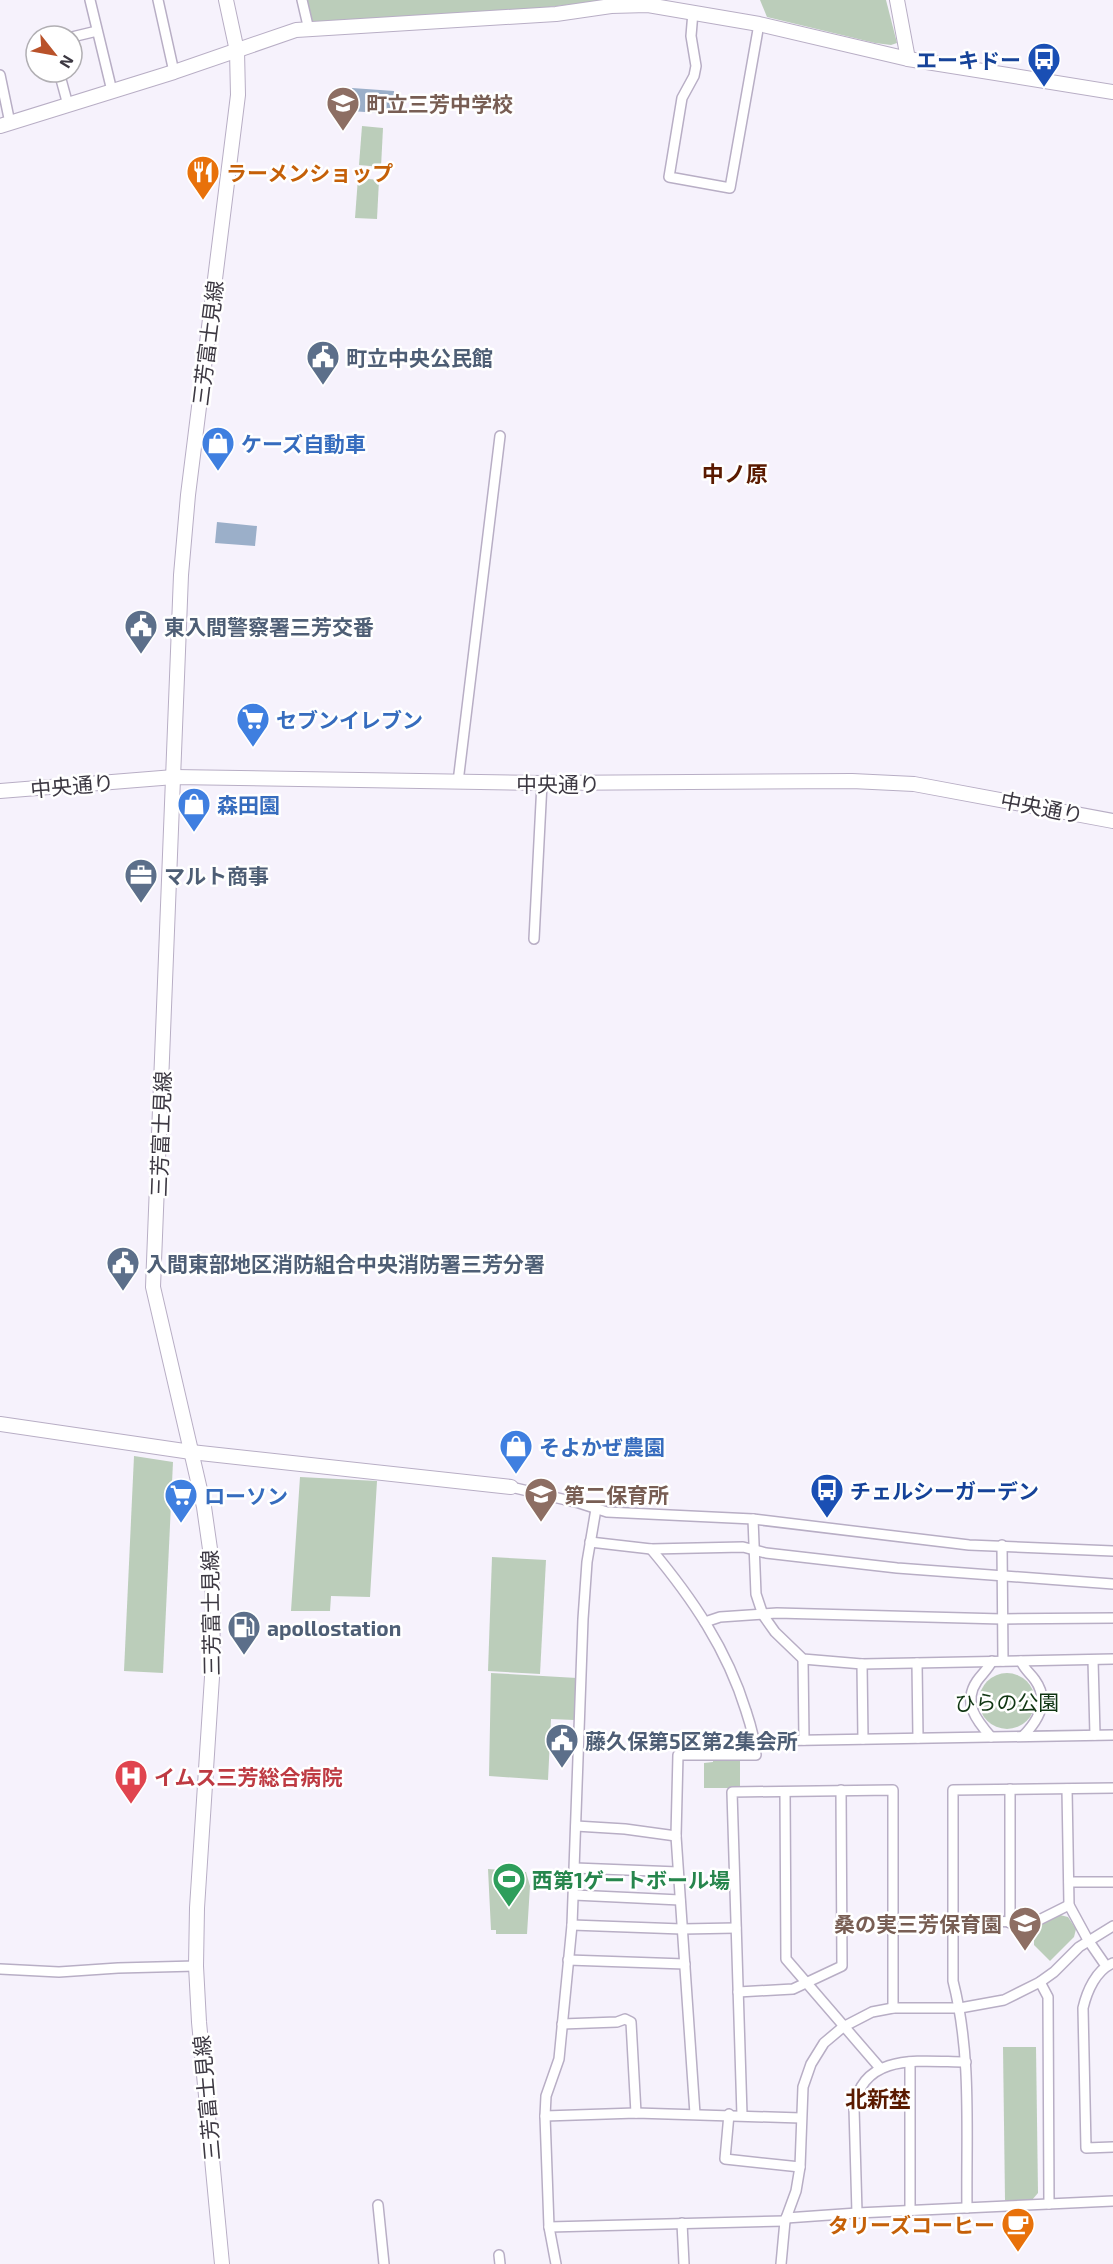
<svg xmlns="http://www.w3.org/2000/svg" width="1113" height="2264" viewBox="0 0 1113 2264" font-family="'Exo 2','Noto Sans JP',sans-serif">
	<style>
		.green { fill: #bbcdba }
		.water { fill: #9bafc9 }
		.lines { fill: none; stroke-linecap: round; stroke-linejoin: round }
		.street-casing { stroke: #b8aec5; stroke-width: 12 }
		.secondary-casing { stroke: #b8aec5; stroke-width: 16 }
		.street { stroke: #fff; stroke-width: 9 }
		.secondary { stroke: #fff; stroke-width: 14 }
		.labels { text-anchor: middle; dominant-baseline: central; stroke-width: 5; stroke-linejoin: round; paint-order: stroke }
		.transit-label { font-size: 21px; font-weight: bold; fill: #164399; stroke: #fff; text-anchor: end }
		.education-label { font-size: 21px; font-weight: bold; fill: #785e54; stroke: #fff; text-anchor: start }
		.food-label { font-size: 21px; font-weight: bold; fill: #c56008; stroke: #fff; text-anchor: start }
		.street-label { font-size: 21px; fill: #3c3842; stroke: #fff }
		.service-label { font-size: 21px; font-weight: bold; fill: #4e5e75; stroke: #fff; text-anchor: start }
		.shop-label { font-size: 21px; font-weight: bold; fill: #366cbe; stroke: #fff; text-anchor: start }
		.park-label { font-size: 21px; fill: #103613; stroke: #fff }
		.health-label { font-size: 21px; font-weight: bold; fill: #be3a42; stroke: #fff; text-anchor: start }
		.leisure-label { font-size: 21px; font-weight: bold; fill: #27864d; stroke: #fff; text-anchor: start }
		.neighbourhood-label { font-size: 22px; font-weight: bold; fill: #5a1a00; stroke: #fff }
	</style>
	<rect width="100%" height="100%" fill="#f6f2fc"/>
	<g class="green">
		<polygon points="306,0 606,0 517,11 315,23 310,19"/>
		<polygon points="760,0 886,0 897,43 891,45 875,43 767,17"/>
		<polygon points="362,126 383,128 381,167 359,165"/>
		<polygon points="358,178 379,180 377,219 355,218"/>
		<polygon points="134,1456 173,1462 163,1673 124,1671"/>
		<polygon points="300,1477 377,1481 370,1597 331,1596 330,1611 291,1611"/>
		<polygon points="492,1557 546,1560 540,1674 488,1671"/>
		<polygon points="491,1673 577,1678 574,1720 551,1719 548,1780 489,1776"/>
		<circle cx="1007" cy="1701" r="28"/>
		<polygon points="713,1760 740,1760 740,1788 704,1788 704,1763 713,1762"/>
		<polygon points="488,1869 526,1872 530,1886 527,1934 496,1934 496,1930 491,1930"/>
		<polygon points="1060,1915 1068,1917 1076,1929 1074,1937 1050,1961 1034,1945 1034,1927"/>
		<polygon points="1003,2047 1036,2047 1038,2193 1032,2200 1005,2200"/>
	</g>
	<g class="water">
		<polygon points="352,88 394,91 393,114 351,111"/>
		<polygon points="217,522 257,526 255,546 215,543"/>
	</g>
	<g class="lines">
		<g class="street-casing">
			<g id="street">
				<polyline points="90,0 112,91"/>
				<polyline points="158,0 174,72"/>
				<polyline points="302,0 309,30"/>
				<polyline points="693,12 691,36 696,66 694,76 682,98 669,177 730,188 759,24"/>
				<polyline points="72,37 97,31"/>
				<polyline points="59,72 68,105"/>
				<polyline points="0,75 10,123"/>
				<polyline points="458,782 500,436"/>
				<polyline points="534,939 542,783"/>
				<polyline points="511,1487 579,1503 607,1512 753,1519 969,1545 1113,1551"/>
				<polyline points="753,1519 756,1594 763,1615 775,1632 803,1659 862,1664 1113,1659"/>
				<polyline points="590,1542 651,1549 743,1547 766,1553 897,1568 1113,1584"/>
				<polyline points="1002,1545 1003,1661"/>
				<path d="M 651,1549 C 692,1598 727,1649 746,1711 C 751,1726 755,1739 756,1755 L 678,1755 L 676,1836 L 695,2114"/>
				<polyline points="705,1622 720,1617 777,1613 1002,1619 1113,1618"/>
				<polyline points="803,1659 804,1740"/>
				<polyline points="1093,1660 1095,1735"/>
				<path d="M 1021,1661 C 1024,1669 1030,1673 1035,1680 C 1050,1701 1038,1721 1023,1736"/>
				<polyline points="917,1663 918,1738"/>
				<polyline points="862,1664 863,1739"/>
				<path d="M 991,1737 C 977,1721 962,1703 977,1681 C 982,1674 988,1669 992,1661"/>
				<polyline points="755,1741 1113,1735"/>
				<polyline points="1010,1789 1010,1923"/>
				<polyline points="1067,1789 1069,1905 1088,1940 1106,1966"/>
				<polyline points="785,1792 786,1959 880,2068"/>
				<polyline points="576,1826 625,1829 676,1836"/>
				<polyline points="575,1868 678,1872"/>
				<polyline points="1069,1882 1113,1882"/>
				<polyline points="574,1895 680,1900"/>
				<polyline points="952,1921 1035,1922 1069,1905"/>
				<polyline points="572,1925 682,1929 736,1928"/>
				<polyline points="568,1960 685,1964"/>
				<path d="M 1113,1963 C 1096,1970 1087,1991 1083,2008 L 1086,2148 L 1113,2147"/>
				<polyline points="0,1969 59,1972 118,1968 196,1966"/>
				<polyline points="1040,1982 1048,1997 1049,2204"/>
				<polyline points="738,1992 793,1989 842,1966 841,1790"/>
				<polyline points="562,2024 617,2022 625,2019 631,2022 636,2113"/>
				<polyline points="910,2062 910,2210"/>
				<polyline points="729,2114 725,2159 800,2167"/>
				<polyline points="742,2115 732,1792 893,1790 893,2008"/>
				<polyline points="545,2116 636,2113 801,2118"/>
				<polyline points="378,2205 384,2264"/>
				<path d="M 967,2208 C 966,2132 972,2055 953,1981 L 953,1790 L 1113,1788"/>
				<path d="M 857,2213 L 854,2108 C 863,2051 923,2062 966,2062"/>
				<polyline points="786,2218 857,2213 1113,2201"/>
				<polyline points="682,2223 684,2264"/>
				<polyline points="549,2227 785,2221"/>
				<polyline points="499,2255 500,2264"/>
				<polyline points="556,2264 549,2227 545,2116 546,2096 559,2059 572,1925 583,1619 587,1562 596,1509"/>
				<polyline points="781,2264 785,2221 796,2191 800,2167 803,2087 811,2064 824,2043 843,2027 872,2012 893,2008 960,2008 1004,2000 1040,1982 1054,1972 1079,1947 1113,1926"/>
			</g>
		</g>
		<g class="secondary-casing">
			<g id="secondary">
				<polyline points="897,0 908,59"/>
				<polyline points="0,126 174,72 296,30 556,14 611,6 648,5 759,24 908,59 1113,92"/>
				<polyline points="0,791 174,777 542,783 852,781 914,784 1113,821"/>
				<polyline points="0,1424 191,1452 511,1487"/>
				<polyline points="222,2264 199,2022 196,1966 197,1908 212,1677 213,1604 211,1556 204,1507 153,1287 181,575 188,495 238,95 237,51 226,0"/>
			</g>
		</g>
		<use href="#street" class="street"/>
		<use href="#secondary" class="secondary"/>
	</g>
	<defs>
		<g id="bus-pin" transform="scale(1.725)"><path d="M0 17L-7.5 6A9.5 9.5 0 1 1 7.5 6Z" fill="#1a4fb4" stroke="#fff"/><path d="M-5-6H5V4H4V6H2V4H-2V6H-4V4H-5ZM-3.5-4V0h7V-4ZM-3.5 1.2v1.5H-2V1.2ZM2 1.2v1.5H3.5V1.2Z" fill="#fff"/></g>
		<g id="school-pin" transform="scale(1.725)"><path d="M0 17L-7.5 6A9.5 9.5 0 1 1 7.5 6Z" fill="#8d6e63" stroke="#fff"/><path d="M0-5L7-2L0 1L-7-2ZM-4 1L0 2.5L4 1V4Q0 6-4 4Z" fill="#fff"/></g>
		<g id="restaurant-pin" transform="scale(1.725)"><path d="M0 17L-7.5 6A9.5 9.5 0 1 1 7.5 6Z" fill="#e8710a" stroke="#fff"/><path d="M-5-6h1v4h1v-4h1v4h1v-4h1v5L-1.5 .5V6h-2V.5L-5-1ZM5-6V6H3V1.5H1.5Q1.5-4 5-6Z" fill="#fff"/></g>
		<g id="civic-pin" transform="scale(1.725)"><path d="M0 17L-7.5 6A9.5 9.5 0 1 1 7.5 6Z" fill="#5c6f8a" stroke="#fff"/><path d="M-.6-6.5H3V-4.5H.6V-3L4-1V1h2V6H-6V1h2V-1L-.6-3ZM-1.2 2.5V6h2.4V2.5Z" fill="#fff"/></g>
		<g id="shop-pin" transform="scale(1.725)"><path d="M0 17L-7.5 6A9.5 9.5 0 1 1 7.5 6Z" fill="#3f7fe0" stroke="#fff"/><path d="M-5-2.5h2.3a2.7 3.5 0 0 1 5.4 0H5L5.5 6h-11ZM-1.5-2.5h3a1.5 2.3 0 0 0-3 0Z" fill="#fff"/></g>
		<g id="supermarket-pin" transform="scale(1.725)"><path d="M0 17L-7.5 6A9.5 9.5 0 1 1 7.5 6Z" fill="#3f7fe0" stroke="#fff"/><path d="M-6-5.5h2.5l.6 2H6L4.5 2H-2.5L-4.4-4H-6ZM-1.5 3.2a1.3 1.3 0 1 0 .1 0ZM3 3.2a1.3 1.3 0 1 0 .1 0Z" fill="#fff"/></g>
		<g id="office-pin" transform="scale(1.725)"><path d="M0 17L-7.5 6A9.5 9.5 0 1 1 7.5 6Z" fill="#5c6f8a" stroke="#fff"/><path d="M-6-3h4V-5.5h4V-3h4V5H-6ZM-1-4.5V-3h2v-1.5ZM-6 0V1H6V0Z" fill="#fff"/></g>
		<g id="fuel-pin" transform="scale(1.725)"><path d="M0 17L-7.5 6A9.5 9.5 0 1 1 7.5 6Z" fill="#5c6f8a" stroke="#fff"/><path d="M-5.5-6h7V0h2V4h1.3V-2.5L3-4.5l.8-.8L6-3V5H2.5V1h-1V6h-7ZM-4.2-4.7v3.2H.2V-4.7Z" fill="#fff"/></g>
		<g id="hospital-pin" transform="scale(1.725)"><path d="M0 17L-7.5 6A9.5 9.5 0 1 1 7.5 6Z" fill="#e0444e" stroke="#fff"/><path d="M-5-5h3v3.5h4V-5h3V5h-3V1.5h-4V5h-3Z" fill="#fff"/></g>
		<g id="stadium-pin" transform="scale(1.725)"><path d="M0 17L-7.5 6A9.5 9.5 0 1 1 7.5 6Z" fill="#2e9e5b" stroke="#fff"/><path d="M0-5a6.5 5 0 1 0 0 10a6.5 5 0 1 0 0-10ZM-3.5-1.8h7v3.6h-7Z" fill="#fff"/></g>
		<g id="cafe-pin" transform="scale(1.725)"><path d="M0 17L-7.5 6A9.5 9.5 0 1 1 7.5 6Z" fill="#e8710a" stroke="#fff"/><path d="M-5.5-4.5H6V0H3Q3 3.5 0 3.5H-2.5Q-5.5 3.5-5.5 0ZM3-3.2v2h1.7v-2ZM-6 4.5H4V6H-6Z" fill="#fff"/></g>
	</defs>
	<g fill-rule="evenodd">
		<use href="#bus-pin" x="1044" y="59"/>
		<use href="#school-pin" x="343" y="103"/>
		<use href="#restaurant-pin" x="203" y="172"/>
		<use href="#civic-pin" x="323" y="357"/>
		<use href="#shop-pin" x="218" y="443"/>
		<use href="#civic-pin" x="141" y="626"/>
		<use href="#supermarket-pin" x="253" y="719"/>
		<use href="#shop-pin" x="194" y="804"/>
		<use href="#office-pin" x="141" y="875"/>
		<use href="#civic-pin" x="123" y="1263"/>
		<use href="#shop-pin" x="516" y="1446"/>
		<use href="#bus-pin" x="827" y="1490"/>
		<use href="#school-pin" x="541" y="1494"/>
		<use href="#supermarket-pin" x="181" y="1495"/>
		<use href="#fuel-pin" x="244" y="1627"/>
		<use href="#civic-pin" x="562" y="1740"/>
		<use href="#hospital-pin" x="131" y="1776"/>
		<use href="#stadium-pin" x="509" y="1879"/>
		<use href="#school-pin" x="1025" y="1923"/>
		<use href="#cafe-pin" x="1018" y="2224"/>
	</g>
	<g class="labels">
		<g class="transit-label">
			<text x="1021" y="59">エーキドー</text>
			<text x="850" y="1490" text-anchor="start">チェルシーガーデン</text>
		</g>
		<g class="education-label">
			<text x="366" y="103">町立三芳中学校</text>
			<text x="564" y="1494">第二保育所</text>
			<text x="1002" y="1923" text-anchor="end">桑の実三芳保育園</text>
		</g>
		<g class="food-label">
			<text x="226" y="172">ラーメンショップ</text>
			<text x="995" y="2224" text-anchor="end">タリーズコーヒー</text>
		</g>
		<g class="street-label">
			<text transform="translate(207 343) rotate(-83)">三芳富士見線</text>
			<text x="558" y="783">中央通り</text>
			<text transform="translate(72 785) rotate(-5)">中央通り</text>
			<text transform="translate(1042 807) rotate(11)">中央通り</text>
			<text transform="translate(160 1134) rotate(-88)">三芳富士見線</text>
			<text transform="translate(210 1613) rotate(-91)">三芳富士見線</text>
			<text transform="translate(206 2098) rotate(-95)">三芳富士見線</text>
		</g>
		<g class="service-label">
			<text x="346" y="357">町立中央公民館</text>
			<text x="164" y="626">東入間警察署三芳交番</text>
			<text x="164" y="875">マルト商事</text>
			<text x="146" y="1263">入間東部地区消防組合中央消防署三芳分署</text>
			<text x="267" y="1627">apollostation</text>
			<text x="585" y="1740">藤久保第5区第2集会所</text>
		</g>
		<g class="shop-label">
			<text x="241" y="443">ケーズ自動車</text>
			<text x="276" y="719">セブンイレブン</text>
			<text x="217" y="804">森田園</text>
			<text x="539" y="1446">そよかぜ農園</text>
			<text x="204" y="1495">ローソン</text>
		</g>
		<g class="park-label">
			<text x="1007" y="1701">ひらの公園</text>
		</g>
		<g class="health-label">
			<text x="154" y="1776">イムス三芳総合病院</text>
		</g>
		<g class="leisure-label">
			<text x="532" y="1879">西第1ゲートボール場</text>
		</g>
		<g class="neighbourhood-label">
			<text x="735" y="473">中ノ原</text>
			<text x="878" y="2098">北新埜</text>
		</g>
	</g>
	<g transform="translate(54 54) rotate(121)"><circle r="28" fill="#ffffff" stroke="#b1afb3" stroke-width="1.5"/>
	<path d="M0-4.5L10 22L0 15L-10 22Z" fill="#b9522a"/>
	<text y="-9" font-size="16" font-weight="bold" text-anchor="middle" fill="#3c3842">N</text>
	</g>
</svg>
